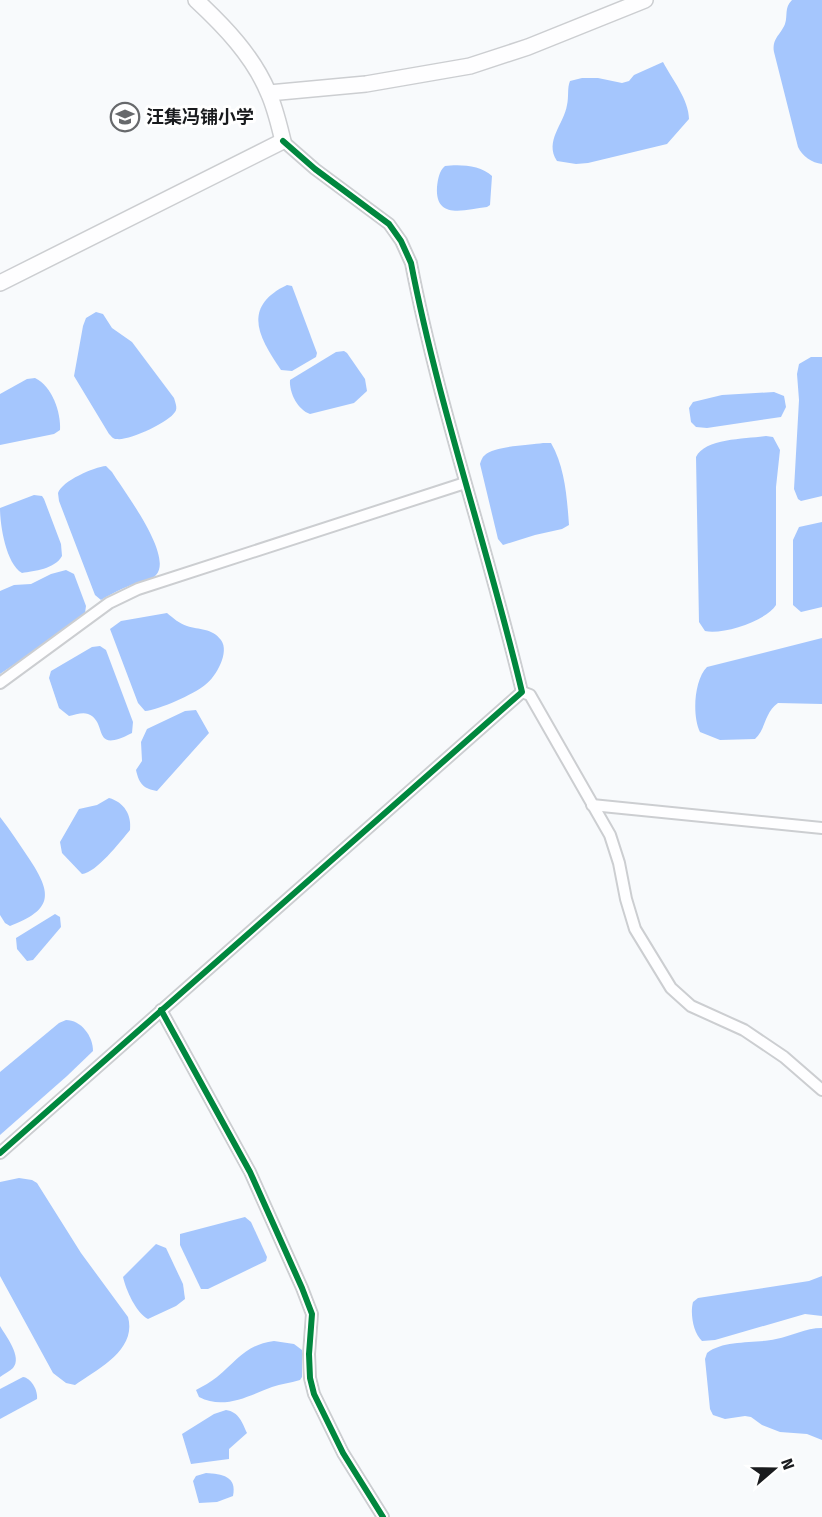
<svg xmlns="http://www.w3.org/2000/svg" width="822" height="1517" viewBox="0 0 822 1517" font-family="'Fira Sans','Noto Sans SC',sans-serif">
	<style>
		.water { fill: #a5c6fd }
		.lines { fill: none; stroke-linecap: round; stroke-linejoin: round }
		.street-casing { stroke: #ccced1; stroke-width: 14 }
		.secondary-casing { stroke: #ccced1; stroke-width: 18 }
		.street { stroke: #fefeff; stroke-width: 10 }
		.secondary { stroke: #fefeff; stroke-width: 15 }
		.cycleway-casing { stroke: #fff; stroke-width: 10 }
		.cycleway { stroke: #00873e; stroke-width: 6 }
		.labels { text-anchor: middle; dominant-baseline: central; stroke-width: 6; stroke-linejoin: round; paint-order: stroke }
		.poi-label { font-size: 18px; font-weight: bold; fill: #191b1e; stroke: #fff; text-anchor: start }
	</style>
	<rect width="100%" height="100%" fill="#f8fafc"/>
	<g class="water">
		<path d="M 792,0 L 822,0 L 822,164 C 812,163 802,156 798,147 L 774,52 C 772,38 780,36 785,24 C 788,15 784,8 792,0 Z"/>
		<path d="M 663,62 C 672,79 689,100 689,119 L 667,144 L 588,163 L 576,164 L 557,161 C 544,141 564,124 567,105 C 569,97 567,88 570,81 L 582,78 L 598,78 L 622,83 L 629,81 L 634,75 Z"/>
		<path d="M 445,166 C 459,164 481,165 492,176 L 490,205 L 487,207 C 464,210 435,220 437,187 C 438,179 439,171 445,166 Z"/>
		<path d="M 287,285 L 292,286 L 317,353 L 316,357 L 292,371 L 281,370 C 259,338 241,307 287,285 Z"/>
		<path d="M 96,312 L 103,314 L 112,328 L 132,342 L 174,398 C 175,402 178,408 175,412 C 169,422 129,441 117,439 C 113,439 112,437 109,434 L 74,376 L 83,326 L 86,318 Z"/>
		<path d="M 344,351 L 347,353 L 365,379 L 367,391 L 354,403 L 310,414 C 298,410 289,393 290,380 L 336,352 Z"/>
		<polygon points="811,357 822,357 822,496 801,501 798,499 794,489 799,400 797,374 799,364"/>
		<path d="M 35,378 C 52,386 61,412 60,430 L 54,434 L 0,445 L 0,394 L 27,379 Z"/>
		<polygon points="774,392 784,396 786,407 781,417 707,428 696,427 691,422 689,408 693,402 722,395"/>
		<path d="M 766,436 L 773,437 L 780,450 L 776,487 L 776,605 C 766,621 723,635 705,631 L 699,622 L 696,457 C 705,438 747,439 766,436 Z"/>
		<path d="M 543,443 L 551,443 C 565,467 567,498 569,525 L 562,529 L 535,535 L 503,545 L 498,539 L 480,464 C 481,461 482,457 485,455 C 494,446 530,445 543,443 Z"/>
		<path d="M 106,466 L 112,472 C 123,490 174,556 156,575 C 153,579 148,580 144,581 C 128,585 115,592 101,600 L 95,595 L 59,501 L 58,493 C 62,481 94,467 106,466 Z"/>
		<path d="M 34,495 L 42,496 L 44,499 L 61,544 L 62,556 C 55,569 34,571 22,573 C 6,564 0,525 0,508 Z"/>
		<polygon points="822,522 822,607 801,612 793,605 793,540 799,527"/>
		<polygon points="66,570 74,574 86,606 85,613 65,630 0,674 0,591 14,585 31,584 51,574"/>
		<path d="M 167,613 C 173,618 180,624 187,626 C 199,630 212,628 221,640 C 230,652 216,677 205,685 C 194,694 159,710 145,711 L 138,703 L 110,629 L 121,621 Z"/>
		<path d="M 822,638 L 822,704 L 778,703 C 764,713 766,729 755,739 L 720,740 L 700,732 C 692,716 694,680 707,667 Z"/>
		<path d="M 100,646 L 106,650 L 133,722 L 132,733 C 90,755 109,722 88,714 C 82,712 75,715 69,716 L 59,708 L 49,678 L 51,671 L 92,647 Z"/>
		<path d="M 196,710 L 209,733 L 157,791 C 144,789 139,784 136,770 L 142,761 L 141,742 L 147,729 L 185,711 Z"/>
		<path d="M 109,798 C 124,802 132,815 130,830 C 120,842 96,873 82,874 L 62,853 L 60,842 L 79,809 L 97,805 Z"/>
		<path d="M 0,817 C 11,831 20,845 30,860 C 53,895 52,910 10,926 L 5,923 L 0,915 Z"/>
		<polygon points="55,914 60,917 61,927 33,960 27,961 17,949 16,938"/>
		<path d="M 66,1020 C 81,1020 93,1036 93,1051 L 67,1076 L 0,1135 L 0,1072 L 59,1023 Z"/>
		<path d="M 19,1178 L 32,1180 L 37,1183 L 81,1253 L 128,1317 C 137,1350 98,1369 75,1385 L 66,1383 L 53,1373 L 0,1276 L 0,1182 Z"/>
		<polygon points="245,1217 251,1222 267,1257 266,1261 208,1289 201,1289 180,1245 180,1234"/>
		<path d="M 156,1244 L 166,1248 L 183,1284 L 185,1299 L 176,1306 L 148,1319 C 136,1313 126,1290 123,1277 Z"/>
		<path d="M 822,1276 L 822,1316 L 805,1314 L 715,1340 L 702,1341 C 693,1333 690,1313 693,1302 L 698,1298 L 809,1281 Z"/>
		<path d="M 0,1326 C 5,1335 23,1357 13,1368 C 10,1371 4,1374 0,1377 Z"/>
		<path d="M 822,1328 L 822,1440 L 807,1434 L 780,1432 L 762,1425 L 751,1417 L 745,1416 L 725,1419 L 713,1415 L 710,1409 L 705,1359 L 707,1353 C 724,1339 755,1344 776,1339 C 792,1336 805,1328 822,1328 Z"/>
		<path d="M 274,1341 L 294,1344 L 302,1350 L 302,1377 L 300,1380 C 290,1383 281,1384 272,1387 C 248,1396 224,1410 199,1397 L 196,1390 C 203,1386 211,1382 217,1377 C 238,1360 245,1345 274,1341 Z"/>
		<path d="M 23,1377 C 31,1378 38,1390 37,1399 L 0,1419 L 0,1389 Z"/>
		<path d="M 226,1410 C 239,1412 242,1422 247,1433 L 229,1449 L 229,1459 L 191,1464 L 182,1434 L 214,1414 Z"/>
		<path d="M 206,1473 C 222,1474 237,1476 233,1496 L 217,1502 L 199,1503 L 193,1481 L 196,1476 Z"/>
	</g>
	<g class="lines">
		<g class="street-casing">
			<g id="street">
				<path d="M 283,141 L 315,169 L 389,224 L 401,241 L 411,263 C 439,408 488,548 522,692"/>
				<polyline points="0,683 109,603 138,589 465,483"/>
				<polyline points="522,692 530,695 610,835 619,863 626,899 635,929 671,988 691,1006 744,1030 784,1057 822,1090"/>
				<polyline points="592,805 822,828"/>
				<polyline points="161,1010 250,1172 302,1288 312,1314 309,1354 310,1378 314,1394 343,1453 383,1517"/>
				<polyline points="0,1153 522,692"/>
			</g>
		</g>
		<g class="secondary-casing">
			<g id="secondary">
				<polyline points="269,93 366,84 470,66 528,47 645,0"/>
				<path d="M 0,283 L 283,141 C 279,125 275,107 268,92 C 253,56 224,26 196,0"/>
			</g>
		</g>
		<use href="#street" class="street"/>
		<use href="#secondary" class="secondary"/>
		<g class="cycleway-casing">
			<g id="cycleway">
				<polyline points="161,1010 250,1172 302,1288 312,1314 309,1354 310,1378 314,1394 343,1453 383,1517"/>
				<path d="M 0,1153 L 522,692 C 488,548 439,408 411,263 L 401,241 L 389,224 L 315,169 L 283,141"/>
			</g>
		</g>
		<use href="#cycleway" class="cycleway"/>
	</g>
	<defs>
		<g id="school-ring" transform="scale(1.5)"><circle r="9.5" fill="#fff" stroke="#67696c" stroke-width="1.5"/><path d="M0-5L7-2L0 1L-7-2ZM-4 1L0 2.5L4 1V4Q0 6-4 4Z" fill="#67696c"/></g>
	</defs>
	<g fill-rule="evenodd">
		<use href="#school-ring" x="125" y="117"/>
	</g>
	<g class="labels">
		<g class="poi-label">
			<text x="146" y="117">汪集冯铺小学</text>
		</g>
	</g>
	<g transform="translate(774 1469) rotate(70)" stroke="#ffffff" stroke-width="4.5" paint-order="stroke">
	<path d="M0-4.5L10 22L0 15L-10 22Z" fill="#191b1e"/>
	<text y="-9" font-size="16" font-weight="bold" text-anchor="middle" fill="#191b1e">N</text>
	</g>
</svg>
